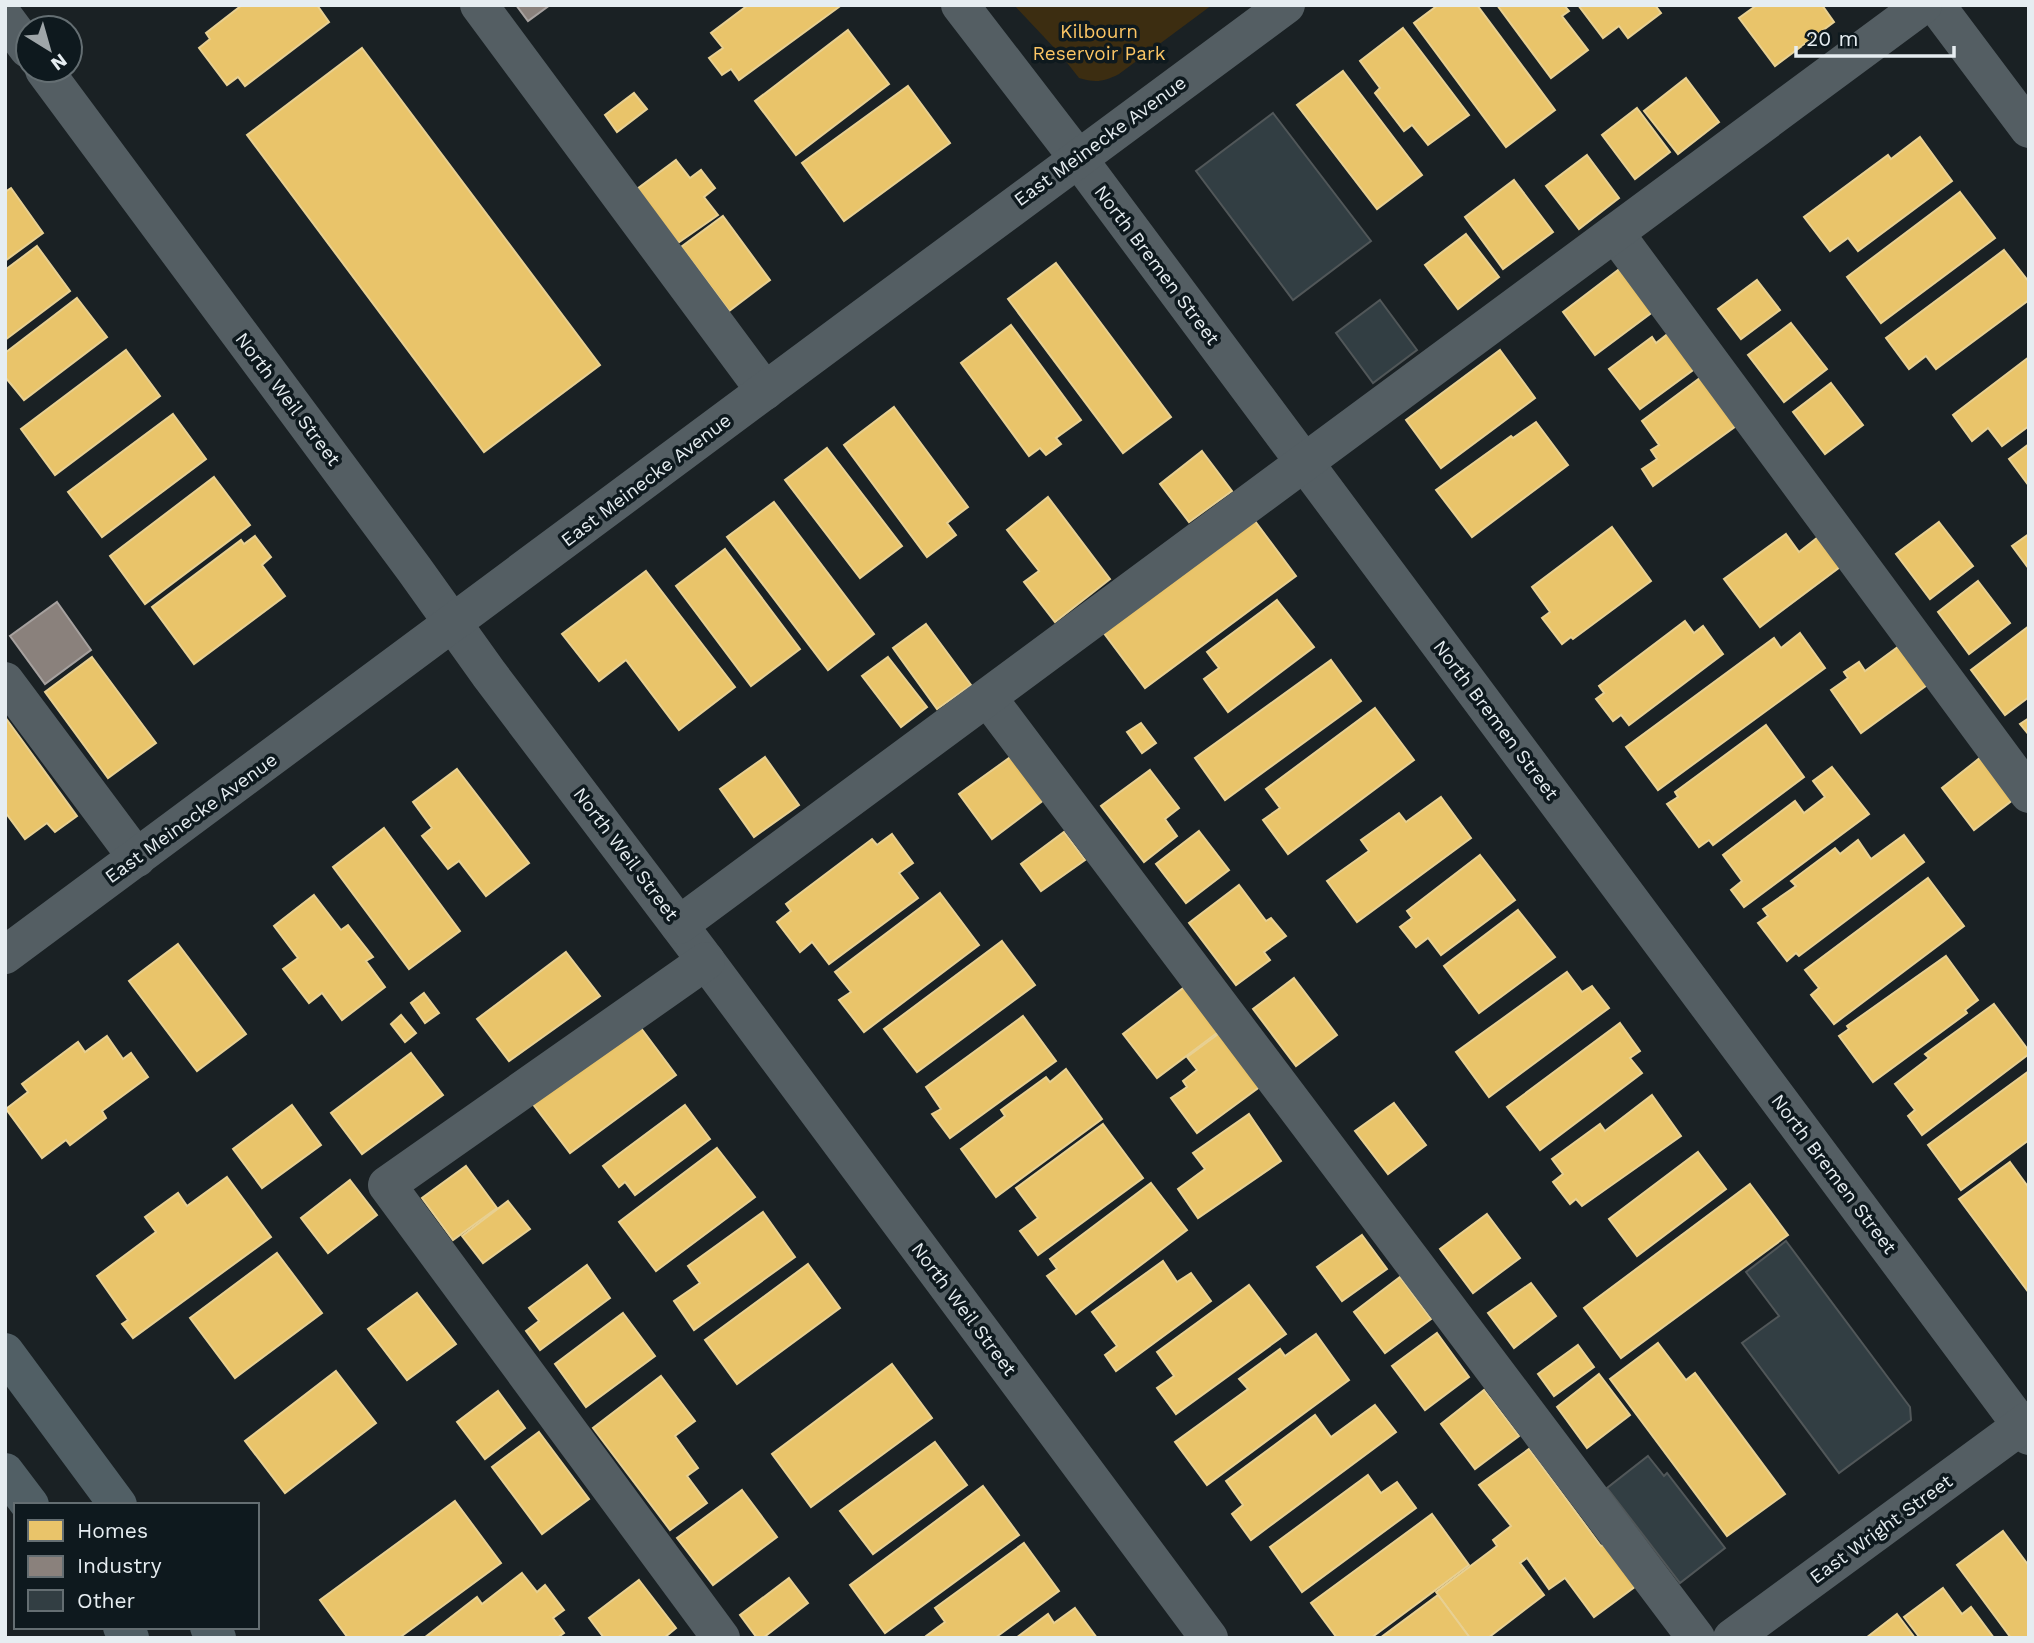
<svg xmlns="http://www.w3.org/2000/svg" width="2034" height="1643" viewBox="0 0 2034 1643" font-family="'Work Sans',sans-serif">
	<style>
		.green { fill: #3c2d11 }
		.homes { fill: #e9c46a; stroke: #e8d092; stroke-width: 2 }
		.industry { fill: #8a817c; stroke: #a6a19f; stroke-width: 2 }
		.building { fill: #323e43; stroke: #515759; stroke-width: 2 }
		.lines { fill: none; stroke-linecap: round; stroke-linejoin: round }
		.minor { stroke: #545e63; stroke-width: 38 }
		.major { stroke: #515f65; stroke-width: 38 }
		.labels { text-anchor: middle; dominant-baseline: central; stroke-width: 7; stroke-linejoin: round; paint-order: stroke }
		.park-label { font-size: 19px; fill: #fbc564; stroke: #0e191e }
		.street-label { font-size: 19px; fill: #e6edf1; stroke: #0e191e }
	</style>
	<rect width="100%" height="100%" fill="#1a2124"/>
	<path class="green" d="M 1014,5 L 1212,5 L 1119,74 C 1104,82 1095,83 1079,78 L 1061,55 Z"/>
	<g class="homes">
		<polygon points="242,5 317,5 329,22 245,86 238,77 227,85 199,48 210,39 206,33"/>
		<polygon points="748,5 837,5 839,7 739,80 731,69 722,75 709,58 723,48 711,33"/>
		<polygon points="1438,5 1477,5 1555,110 1506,147 1414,23"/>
		<polygon points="1497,5 1564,5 1569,11 1562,16 1588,50 1551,78"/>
		<polygon points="1578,5 1655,5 1661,13 1628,38 1619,26 1603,38"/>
		<polygon points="1757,5 1822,5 1834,22 1775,66 1739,18"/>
		<polygon points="1403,28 1469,115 1428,145 1412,125 1404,131 1375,93 1380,88 1360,61"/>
		<polygon points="848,30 889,84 796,155 755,101"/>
		<polygon points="362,48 600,365 484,452 247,135"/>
		<polygon points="1343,71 1422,175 1377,209 1297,105"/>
		<polygon points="1686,78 1719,122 1678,154 1644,111"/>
		<polygon points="908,86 950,143 844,221 802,163"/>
		<polygon points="634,93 647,109 617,132 605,115"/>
		<polygon points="1637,108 1670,152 1635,179 1602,135"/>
		<polygon points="1920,137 1952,181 1858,251 1848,238 1830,251 1804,217 1888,155 1891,159"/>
		<polygon points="1587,155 1619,198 1579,229 1546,186"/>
		<polygon points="676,160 690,178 701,170 715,188 704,197 718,215 678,243 637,189"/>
		<polygon points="1514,180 1553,232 1503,269 1465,217"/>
		<polygon points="11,188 43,233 5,261 5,192"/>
		<polygon points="1960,192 1995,238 1881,323 1847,277"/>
		<polygon points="723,216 770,280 729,311 681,247"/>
		<polygon points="1466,234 1499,277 1458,309 1425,265"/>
		<polygon points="37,246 70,291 5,340 5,270"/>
		<polygon points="2004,250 2029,282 2029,300 1936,369 1926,356 1909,369 1886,338"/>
		<polygon points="1056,263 1171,417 1123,453 1008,299"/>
		<polygon points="1626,264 1658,308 1595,355 1563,312"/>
		<polygon points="1757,280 1780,310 1741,339 1718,309"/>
		<polygon points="77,298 107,337 24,400 5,377 5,353"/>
		<polygon points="1791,323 1827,369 1784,402 1748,355"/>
		<polygon points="1011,325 1081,420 1056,438 1061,444 1046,455 1040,448 1029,456 961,363"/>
		<polygon points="1674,329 1700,365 1640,409 1609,369 1652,337 1656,343"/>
		<polygon points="126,350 160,396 55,475 21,429"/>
		<polygon points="1500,350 1535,398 1441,468 1406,420"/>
		<polygon points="2029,357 2029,426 2002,446 1988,428 1972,441 1953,415"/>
		<polygon points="1708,372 1743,421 1653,486 1642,469 1657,459 1651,450 1659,445 1642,421"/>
		<polygon points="1831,383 1863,425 1825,454 1793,412"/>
		<polygon points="894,407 968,507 947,523 956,535 927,557 844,445"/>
		<polygon points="173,414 206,459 102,537 68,492"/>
		<polygon points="1536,422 1568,465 1472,537 1436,490 1511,436 1513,438"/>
		<polygon points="2029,444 2029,486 2009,459"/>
		<polygon points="827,448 902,546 860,578 785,480"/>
		<polygon points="1202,451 1232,491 1189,522 1160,484"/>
		<polygon points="214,477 250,525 145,604 110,556"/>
		<polygon points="1048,497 1110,579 1055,622 1024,582 1039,571 1007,530"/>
		<polygon points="774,502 874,634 828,670 727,537"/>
		<polygon points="1255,521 1296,576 1145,688 1103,632"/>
		<polygon points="1939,522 1973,566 1930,599 1896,554"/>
		<polygon points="1612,527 1651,581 1573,639 1571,637 1562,644 1542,618 1550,612 1532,587"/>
		<polygon points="1786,534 1799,552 1822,534 1844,564 1760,627 1724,579"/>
		<polygon points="2029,534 2029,569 2012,546"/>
		<polygon points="255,536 271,557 262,565 285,596 194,664 152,607 241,540 244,544"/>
		<polygon points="725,549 800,649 751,686 676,586"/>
		<polygon points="646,571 735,687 679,730 626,660 599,681 562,634"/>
		<polygon points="1978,581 2010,623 1969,654 1938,612"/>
		<polygon points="1277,600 1314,647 1228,712 1204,679 1219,668 1207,652"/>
		<polygon points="1685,621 1694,633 1703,626 1723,654 1629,725 1621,715 1613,721 1596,699 1604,693 1599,686"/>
		<polygon points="926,624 971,685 937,709 893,648"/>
		<polygon points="2029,626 2029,697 2005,715 1971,670"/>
		<polygon points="1800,633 1825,668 1658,790 1626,747 1774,638 1781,648"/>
		<polygon points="1906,641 1934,680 1861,733 1831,690 1848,678 1844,672 1859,662 1865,671"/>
		<polygon points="92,657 156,743 108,778 45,692"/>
		<polygon points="888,657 927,707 901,727 862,676"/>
		<polygon points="1331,660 1361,701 1225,800 1195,758"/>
		<polygon points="1375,708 1414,760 1288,854 1263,820 1280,808 1266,789"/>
		<polygon points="5,717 77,816 55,832 47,823 25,839 5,812"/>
		<polygon points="2029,718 2029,735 2020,724"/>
		<polygon points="1141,723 1156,743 1142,753 1127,732"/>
		<polygon points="1766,725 1804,777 1713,845 1709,840 1699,847 1667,804 1678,797 1675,792"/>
		<polygon points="1016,753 1049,796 992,839 959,794"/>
		<polygon points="765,757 799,805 754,837 720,789"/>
		<polygon points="1981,757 2014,799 1974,830 1942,788"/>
		<polygon points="1832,767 1869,814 1744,907 1731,890 1742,881 1723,855 1795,801 1804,813 1825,797 1813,781"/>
		<polygon points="457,769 529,863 486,896 459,861 448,869 422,836 432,828 413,802"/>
		<polygon points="1150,770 1179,808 1165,819 1177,836 1144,862 1101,806"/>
		<polygon points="1441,797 1471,838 1357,922 1327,881 1369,851 1361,840 1399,813 1406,822"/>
		<polygon points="384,828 460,931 409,969 333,867"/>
		<polygon points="1199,831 1229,870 1186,903 1156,864"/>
		<polygon points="1064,832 1085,860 1041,891 1021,864"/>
		<polygon points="892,834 913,863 899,873 918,898 829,964 812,942 800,952 777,922 791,911 786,904 872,839 877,845"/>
		<polygon points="1904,835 1924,862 1799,956 1796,953 1787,961 1758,923 1768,916 1763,909 1796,886 1791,881 1835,848 1840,854 1858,840 1871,859"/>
		<polygon points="1480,855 1515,900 1441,955 1428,938 1416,947 1400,927 1412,918 1407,911"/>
		<polygon points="1928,878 1964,926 1834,1024 1811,995 1819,988 1805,970"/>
		<polygon points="1239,885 1266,921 1271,918 1286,936 1264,952 1270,960 1236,985 1189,923"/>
		<polygon points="940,893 979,945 864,1032 839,1000 851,992 835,972"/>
		<polygon points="314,895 341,930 348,925 373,957 366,961 385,987 342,1020 322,993 309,1003 283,969 298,958 274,926"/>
		<polygon points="1518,910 1555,957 1479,1013 1444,966"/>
		<polygon points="1002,941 1035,985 917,1072 884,1029"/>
		<polygon points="178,944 246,1034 197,1071 129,981"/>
		<polygon points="566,952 600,996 509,1061 477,1019"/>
		<polygon points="1946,956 1978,1000 1965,1010 1967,1013 1873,1082 1839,1036 1849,1029 1847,1026"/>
		<polygon points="1567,972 1582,992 1592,986 1609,1008 1489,1097 1456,1052"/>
		<polygon points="1294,978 1337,1035 1296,1066 1253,1009"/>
		<polygon points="1191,982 1225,1027 1157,1078 1123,1034"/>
		<polygon points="424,993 439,1013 425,1023 411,1003"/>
		<polygon points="1994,1004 2029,1051 2029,1054 1922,1135 1908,1116 1915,1110 1895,1084 1929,1058 1925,1054"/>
		<polygon points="401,1015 416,1033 405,1042 391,1024"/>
		<polygon points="1023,1016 1056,1061 950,1138 932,1114 941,1109 926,1087"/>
		<polygon points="1620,1023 1640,1051 1630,1058 1642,1073 1540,1150 1507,1107"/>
		<polygon points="638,1024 676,1075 570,1153 532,1103"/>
		<polygon points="1225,1029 1265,1083 1197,1133 1171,1098 1187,1087 1183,1081 1197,1070 1187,1057"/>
		<polygon points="107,1036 123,1059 131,1053 148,1077 102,1111 106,1118 70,1145 66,1140 42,1158 6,1109 28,1092 22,1084 78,1042 85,1052"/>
		<polygon points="411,1053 443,1095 362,1154 331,1113"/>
		<polygon points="1066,1069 1102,1119 996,1197 961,1149 1005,1116 1001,1110 1046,1077 1050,1082"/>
		<polygon points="2029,1071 2029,1140 1961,1190 1928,1145"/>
		<polygon points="1652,1095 1681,1136 1582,1206 1576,1199 1570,1204 1553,1182 1563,1174 1552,1159 1600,1124 1605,1131"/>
		<polygon points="1394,1103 1426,1145 1388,1174 1355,1131"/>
		<polygon points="292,1105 321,1145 262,1188 233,1149"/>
		<polygon points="685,1105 710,1139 635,1195 625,1182 619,1187 603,1166"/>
		<polygon points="1249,1114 1281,1161 1198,1218 1178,1189 1205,1169 1193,1153"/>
		<polygon points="1103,1124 1143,1178 1038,1255 1020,1231 1038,1218 1016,1188"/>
		<polygon points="717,1148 755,1197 656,1271 619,1222"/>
		<polygon points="1698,1152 1726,1189 1637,1256 1609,1219"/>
		<polygon points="2010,1162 2029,1188 2029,1293 1959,1199"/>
		<polygon points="466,1166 497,1208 453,1240 422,1198"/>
		<polygon points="227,1177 271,1237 133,1338 122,1324 128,1320 97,1276 156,1232 145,1217 178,1193 187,1206"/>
		<polygon points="350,1180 377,1215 328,1253 301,1218"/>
		<polygon points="1151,1183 1187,1230 1076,1314 1047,1276 1057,1269 1050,1259"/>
		<polygon points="1750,1184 1788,1235 1621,1358 1584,1308"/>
		<polygon points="508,1201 530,1229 483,1263 462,1236"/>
		<polygon points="763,1212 795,1257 694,1330 674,1301 700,1283 688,1266"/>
		<polygon points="1487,1214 1520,1258 1473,1293 1440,1249"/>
		<polygon points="1362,1235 1387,1269 1342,1301 1317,1267"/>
		<polygon points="277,1253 322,1313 235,1378 190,1318"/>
		<polygon points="1163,1261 1177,1282 1191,1273 1211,1301 1116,1371 1105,1355 1117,1346 1092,1312"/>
		<polygon points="808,1264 840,1308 737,1384 705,1340"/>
		<polygon points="587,1265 610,1298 540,1350 526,1331 539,1321 529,1308"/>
		<polygon points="1400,1277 1431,1319 1385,1353 1354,1312"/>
		<polygon points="1531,1283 1556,1316 1514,1348 1488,1313"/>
		<polygon points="1249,1285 1286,1334 1176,1414 1157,1388 1174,1376 1157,1352"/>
		<polygon points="417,1293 456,1344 407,1380 368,1329"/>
		<polygon points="623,1313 655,1356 586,1407 555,1364"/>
		<polygon points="1437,1333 1469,1377 1425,1410 1392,1366"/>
		<polygon points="1316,1334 1349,1380 1207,1485 1175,1442 1248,1389 1239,1379 1280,1349 1285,1356"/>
		<polygon points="1658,1343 1686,1380 1695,1373 1785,1494 1727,1536 1610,1379"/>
		<polygon points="1578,1345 1594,1367 1554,1396 1538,1374"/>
		<polygon points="892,1364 932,1418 811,1507 772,1454"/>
		<polygon points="336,1371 376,1423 285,1493 245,1441"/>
		<polygon points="1599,1374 1630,1415 1587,1448 1557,1407"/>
		<polygon points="661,1376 695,1421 675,1436 698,1468 687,1476 707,1503 670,1530 593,1428"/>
		<polygon points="1484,1390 1519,1436 1475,1469 1441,1424"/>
		<polygon points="498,1391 525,1428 485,1459 457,1422"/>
		<polygon points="1375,1405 1396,1432 1251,1540 1232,1514 1243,1505 1226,1481 1315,1415 1331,1437"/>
		<polygon points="539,1432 589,1499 542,1534 492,1467"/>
		<polygon points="935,1442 967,1485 873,1554 840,1511"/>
		<polygon points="1529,1449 1601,1546 1605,1544 1636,1586 1594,1617 1565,1578 1549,1589 1527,1558 1520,1563 1544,1595 1488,1638 1470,1638 1436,1592 1497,1546 1493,1540 1511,1526 1479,1485"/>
		<polygon points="1368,1475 1381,1493 1397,1482 1416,1508 1302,1592 1270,1547"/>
		<polygon points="983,1486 1019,1535 885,1633 850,1585"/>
		<polygon points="742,1490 777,1537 713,1585 677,1538"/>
		<polygon points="455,1501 501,1563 399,1638 348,1638 320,1600"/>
		<polygon points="1432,1514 1469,1565 1371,1638 1337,1638 1311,1603"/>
		<polygon points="2003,1531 2029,1566 2029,1638 2011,1638 1957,1565"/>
		<polygon points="1024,1543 1059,1591 995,1638 927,1638 926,1636 945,1622 935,1608"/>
		<polygon points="522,1573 537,1592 545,1585 564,1610 553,1618 564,1633 557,1638 424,1638 477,1597 482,1604"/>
		<polygon points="789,1578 808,1603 763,1638 757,1638 740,1615"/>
		<polygon points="639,1580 676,1628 664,1638 604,1638 589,1618"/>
		<polygon points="1943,1588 1962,1614 1971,1607 1994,1638 1920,1638 1904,1617"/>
		<polygon points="1438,1595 1470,1638 1380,1638"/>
		<polygon points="1075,1608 1097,1638 1016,1638 1048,1614 1054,1623"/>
		<polygon points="1897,1614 1915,1638 1866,1638"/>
	</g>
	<g class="industry">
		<polygon points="516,5 550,5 528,21"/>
		<polygon points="57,602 91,650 45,684 10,636"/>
	</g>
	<g class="building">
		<polygon points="1273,113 1371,241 1293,300 1196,171"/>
		<polygon points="1380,300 1417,350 1373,383 1336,333"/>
		<polygon points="1786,1241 1910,1407 1911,1420 1839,1473 1742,1343 1779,1316 1746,1272"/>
		<polygon points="1648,1456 1664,1476 1667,1473 1725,1548 1680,1583 1607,1488"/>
	</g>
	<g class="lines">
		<g class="minor">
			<polyline points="479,5 765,391"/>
			<polyline points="960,5 1077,157 2029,1436"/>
			<polyline points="1936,5 2029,129"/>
			<polyline points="5,18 28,49"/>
			<polyline points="44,70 414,569 489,674 706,961 1209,1638"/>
			<polyline points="1615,233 2029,794"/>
			<polyline points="5,681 137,858"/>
			<polyline points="988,698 1696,1638"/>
			<polyline points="679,925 1923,5"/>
			<path d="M 5,955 C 435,641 857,319 1286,5"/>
			<polyline points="706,961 387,1185 721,1638"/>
			<polyline points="1732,1638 2029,1420"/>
		</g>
		<g class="major">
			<polyline points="5,1352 118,1505"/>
			<polyline points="5,1472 30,1505"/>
			<polyline points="122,1627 130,1638"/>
			<polyline points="209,1627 217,1638"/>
		</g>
	</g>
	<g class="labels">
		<g class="park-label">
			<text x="1099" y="31">Kilbourn<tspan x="1099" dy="22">Reservoir Park</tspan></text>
		</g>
		<g class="street-label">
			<text transform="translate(1100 141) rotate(-36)">East Meinecke Avenue</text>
			<text transform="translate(1157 265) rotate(53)">North Bremen Street</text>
			<text transform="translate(288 399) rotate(53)">North Weil Street</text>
			<text transform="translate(646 480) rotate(-37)">East Meinecke Avenue</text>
			<text transform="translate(1496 720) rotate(53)">North Bremen Street</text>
			<text transform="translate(191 818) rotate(-36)">East Meinecke Avenue</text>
			<text transform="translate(626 854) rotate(53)">North Weil Street</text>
			<text transform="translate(1834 1174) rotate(53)">North Bremen Street</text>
			<text transform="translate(964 1309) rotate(53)">North Weil Street</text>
			<text transform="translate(1881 1529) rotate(-36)">East Wright Street</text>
		</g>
	</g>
	<rect width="2034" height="1643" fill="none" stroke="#e6edf1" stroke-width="14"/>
	<rect x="14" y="1503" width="245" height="126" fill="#0e191e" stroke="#646e72" stroke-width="2"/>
	<rect x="28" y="1520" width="35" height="21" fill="#e9c46a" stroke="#646e72" stroke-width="2"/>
	<text x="77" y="1538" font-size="21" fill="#e6edf1">Homes</text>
	<rect x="28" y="1556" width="35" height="21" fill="#8a817c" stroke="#646e72" stroke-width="2"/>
	<text x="77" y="1573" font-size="21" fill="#e6edf1">Industry</text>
	<rect x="28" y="1590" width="35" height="21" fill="#323e43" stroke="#646e72" stroke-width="2"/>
	<text x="77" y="1608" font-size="21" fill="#e6edf1">Other</text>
	<g transform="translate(49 49) rotate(143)"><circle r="33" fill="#0e191e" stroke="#646e72" stroke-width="2"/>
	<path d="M0-5L12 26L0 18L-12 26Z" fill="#9fa6a9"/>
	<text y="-10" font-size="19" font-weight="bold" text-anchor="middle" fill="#e6edf1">N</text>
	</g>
	<path d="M1796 46v10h158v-10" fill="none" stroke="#e6edf1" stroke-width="3.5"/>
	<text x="1806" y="46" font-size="21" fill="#e6edf1" stroke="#0e191e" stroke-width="5" paint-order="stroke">20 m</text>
</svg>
